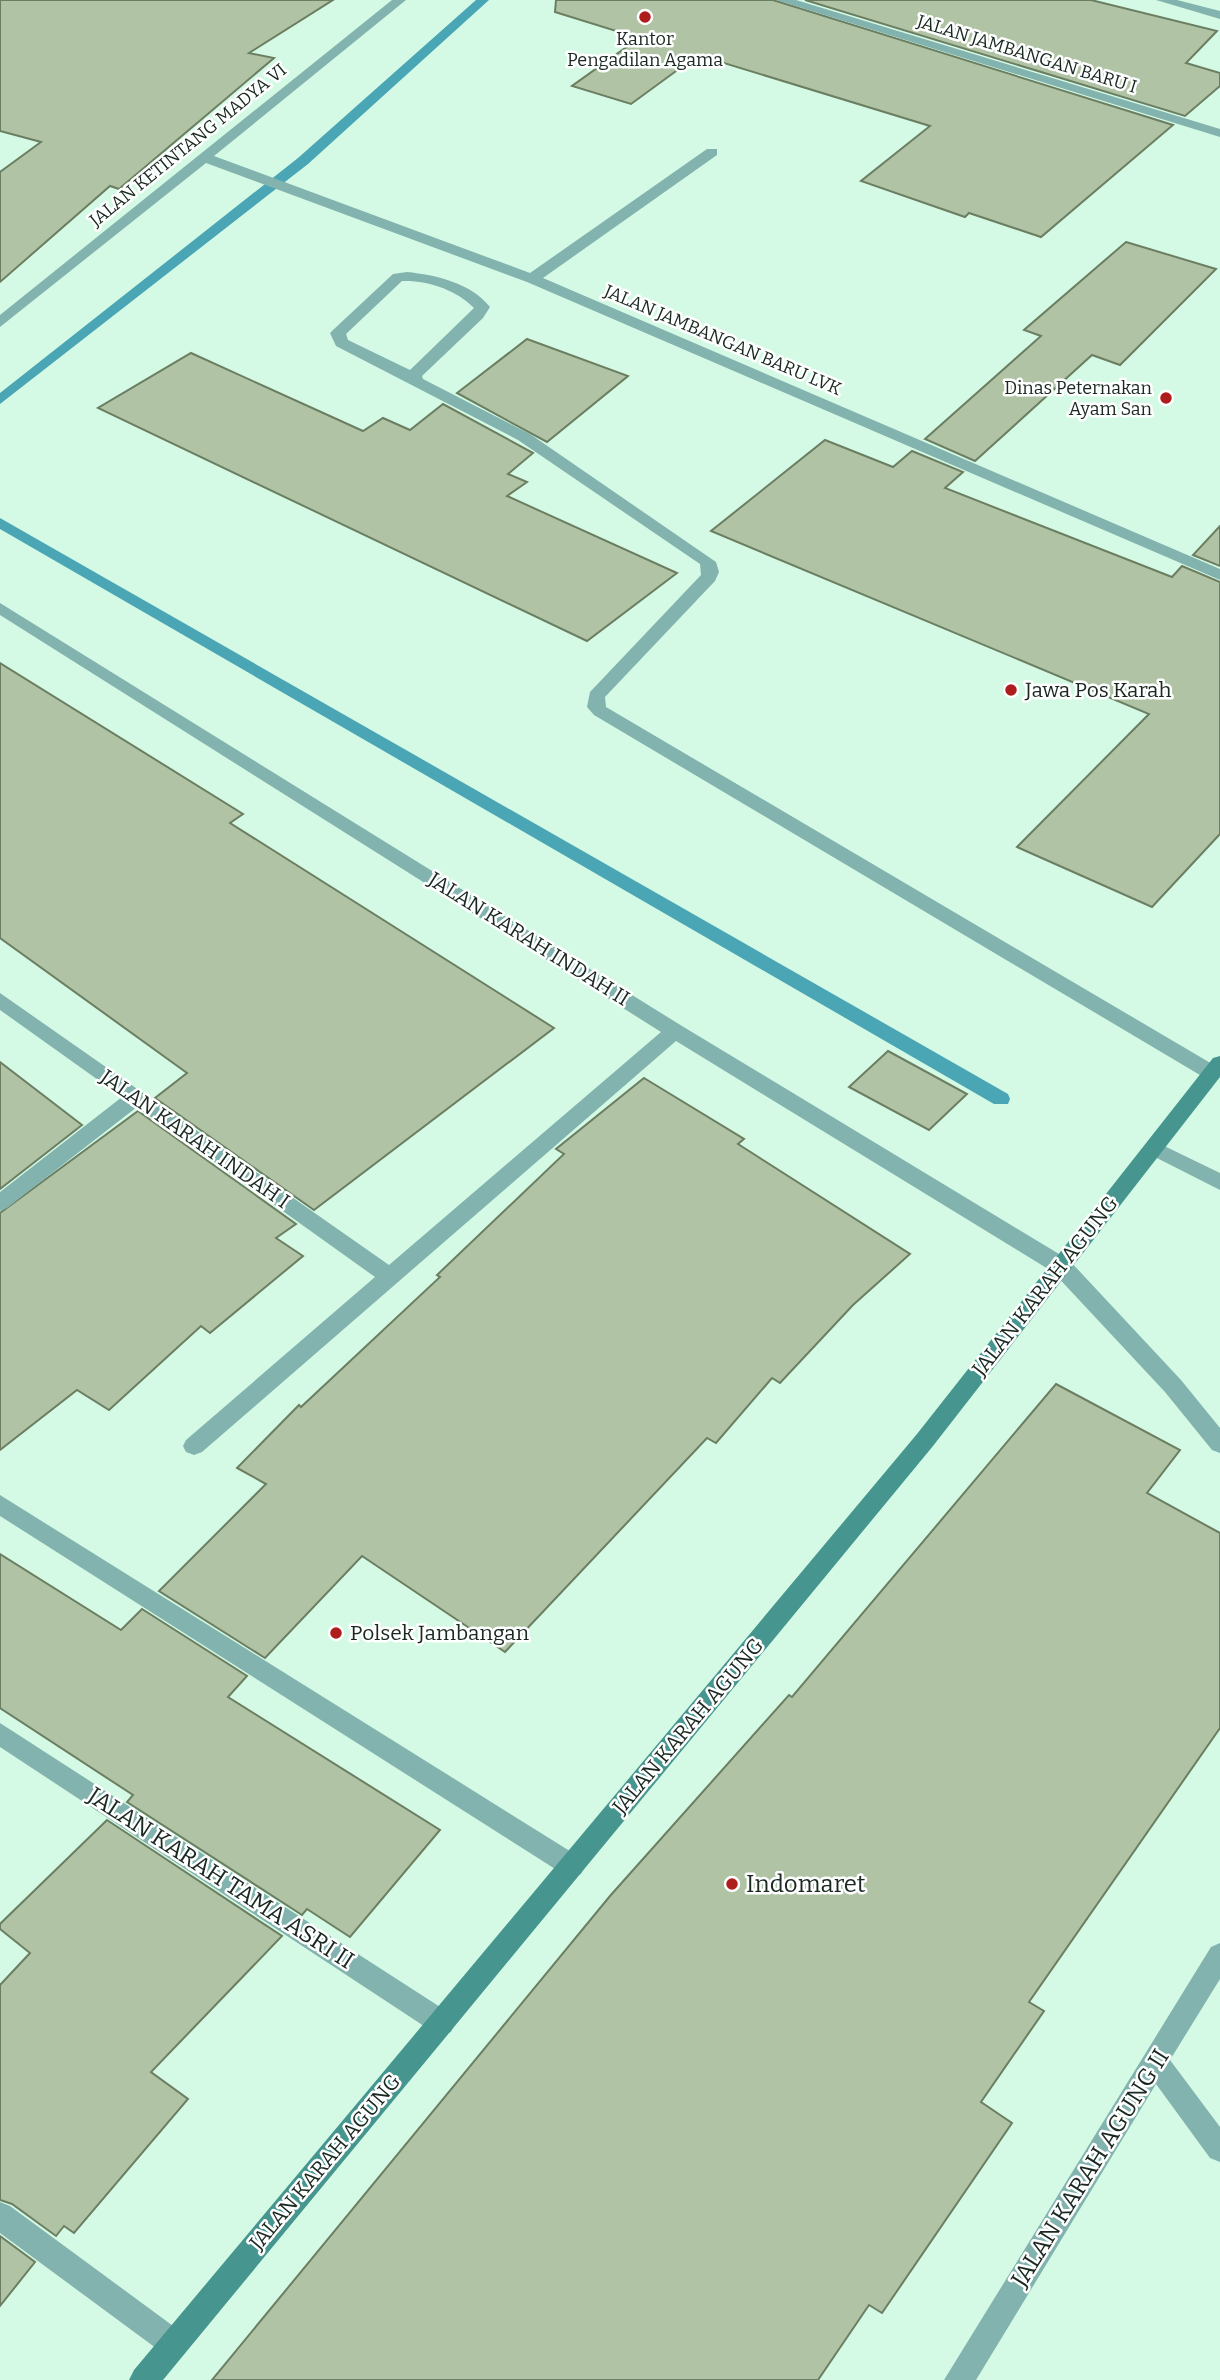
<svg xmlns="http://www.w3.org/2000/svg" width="1220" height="2380" viewBox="0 0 1220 2380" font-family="Bitter,serif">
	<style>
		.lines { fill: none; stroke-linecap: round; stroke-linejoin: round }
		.stream { fill: #4aa5b5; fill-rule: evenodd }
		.building { fill: #b0c4a5; stroke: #6b7e61; stroke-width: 2 }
		.lane { fill: #83b3ae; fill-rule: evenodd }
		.street { fill: #83b3ae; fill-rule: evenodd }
		.secondary { fill: #46958f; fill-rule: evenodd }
		.poi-dot { fill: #ae1d1c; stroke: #fff; stroke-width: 2.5 }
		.labels { text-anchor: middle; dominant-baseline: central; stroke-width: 5; stroke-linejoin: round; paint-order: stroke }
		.far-poi-label { font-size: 18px; fill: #192820; stroke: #fff }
		.far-street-label { font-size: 18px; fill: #192820; stroke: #fff }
		.poi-label { font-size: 21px; fill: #192820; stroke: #fff; text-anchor: start }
		.street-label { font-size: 21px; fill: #192820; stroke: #fff }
		.near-street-label { font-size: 24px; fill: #192820; stroke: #fff }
		.near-poi-label { font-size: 24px; fill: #192820; stroke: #fff; text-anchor: start }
	</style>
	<rect width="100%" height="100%" fill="#d4fae5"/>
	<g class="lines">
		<g class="stream">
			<polygon points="476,0 489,0 308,164 0,404 0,393 298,158"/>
			<polygon points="0,518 1008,1094 1010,1099 1008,1104 994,1104 0,529"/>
		</g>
	</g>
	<g class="building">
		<polygon points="0,0 333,0 249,53 274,58 119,189 110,186 0,282 0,172 41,142 0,131"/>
		<polygon points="556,0 773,0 1173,125 1041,237 969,213 965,217 861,181 930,126 698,55 631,104 572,86 639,38 555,12"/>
		<polygon points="805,0 1091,0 1217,31 1186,63 1220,73 1220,86 1185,116"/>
		<polygon points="1126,242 1216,269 1120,365 1092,355 975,461 925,439 1041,336 1024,330"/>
		<polygon points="527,339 628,376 547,442 457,393"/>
		<polygon points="191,353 363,431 383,418 410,430 443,404 533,453 508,474 527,482 507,496 677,573 587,641 98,408"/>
		<polygon points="825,440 893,467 912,451 963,472 945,488 1172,577 1182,566 1220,582 1220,834 1152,907 1017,847 1149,714 711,531"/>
		<polygon points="1220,526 1220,566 1193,555"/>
		<polygon points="0,663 243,814 230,823 554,1028 314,1210 155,1098 187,1073 0,938"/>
		<polygon points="888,1051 967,1094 929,1130 849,1087"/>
		<polygon points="0,1062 82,1125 0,1189"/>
		<polygon points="644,1078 744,1139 738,1144 910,1254 853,1305 780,1383 772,1378 716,1443 707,1438 505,1652 362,1556 265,1658 159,1591 266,1484 237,1468 299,1405 301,1407 440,1277 437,1275 564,1154 556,1149"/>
		<polygon points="138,1111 296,1224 276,1238 303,1256 210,1333 201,1326 109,1410 77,1390 0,1450 0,1213"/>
		<polygon points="1056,1384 1180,1450 1147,1493 1220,1533 1220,1728 1029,2002 1044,2011 981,2102 1012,2123 882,2313 869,2305 818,2380 212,2380 610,1896 789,1695 792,1697"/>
		<polygon points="0,1554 121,1630 142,1609 247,1676 228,1697 440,1830 350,1937 307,1909 302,1915 127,1802 133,1795 0,1708"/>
		<polygon points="107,1820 282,1936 151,2072 188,2099 74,2233 64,2226 56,2236 12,2204 0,2200 0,1985 30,1953 0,1929 0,1924"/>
		<polygon points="0,2236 35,2262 0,2306"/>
	</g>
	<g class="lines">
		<path class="lane" d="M 407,272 C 436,275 471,283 490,307 L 483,318 L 422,376 L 423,379 L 530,434 L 716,562 L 719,572 L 715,581 L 605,697 L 606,707 L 1219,1068 L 1219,1078 L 1205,1078 L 594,715 L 587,707 L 590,692 L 701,575 L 700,564 L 518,440 L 336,346 L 330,333 L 333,330 L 393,274 ZM 402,281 C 427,280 457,290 474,308 L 410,370 L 348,340 L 346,334 Z"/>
		<g class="street">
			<polygon points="392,0 406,0 214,156 530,273 707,149 717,149 717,155 543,278 1220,569 1220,580 527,282 206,163 0,327 0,315"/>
			<polygon points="776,0 796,0 1220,129 1220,137"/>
			<polygon points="1156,0 1177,0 1220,11 1220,19"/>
			<polygon points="0,603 682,1026 1069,1260 1181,1380 1220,1428 1220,1453 1212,1450 1165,1392 1053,1272 676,1041 202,1452 194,1455 186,1452 183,1446 186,1440 375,1277 137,1107 7,1208 0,1211 0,1192 122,1097 0,1010 0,993 389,1265 661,1032 0,615"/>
			<polygon points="1154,1141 1220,1173 1220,1190 1147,1153 1144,1148 1147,1143"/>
			<polygon points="0,1495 581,1858 585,1866 581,1874 572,1877 563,1874 0,1516"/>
			<polygon points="0,1723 451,2014 455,2023 451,2032 442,2035 433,2032 0,1747"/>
			<polygon points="1220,1943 1220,1979 1170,2060 1220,2127 1220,2162 1210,2158 1156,2084 976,2380 944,2380 1211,1947"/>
			<polygon points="0,2202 10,2206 184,2334 188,2344 184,2354 174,2358 164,2354 0,2233"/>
		</g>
		<polygon class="secondary" points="1220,1056 1220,1077 933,1446 163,2380 129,2380 134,2370 917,1434 1213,1058"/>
	</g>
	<g class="poi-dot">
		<circle cx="645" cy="17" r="7"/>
		<circle cx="1166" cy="398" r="7"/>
		<circle cx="1011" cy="690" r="7"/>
		<circle cx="336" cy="1633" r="7"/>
		<circle cx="732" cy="1884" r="7"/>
	</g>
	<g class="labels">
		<g class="far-poi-label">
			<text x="645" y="39">Kantor<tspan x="645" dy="21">Pengadilan Agama</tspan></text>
			<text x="1152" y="388" text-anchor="end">Dinas Peternakan<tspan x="1152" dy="21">Ayam San</tspan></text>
		</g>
		<g class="far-street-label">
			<text transform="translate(1027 54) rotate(17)">JALAN JAMBANGAN BARU I</text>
			<text transform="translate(188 145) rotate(-39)">JALAN KETINTANG MADYA VI</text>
			<text transform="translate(723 340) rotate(23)">JALAN JAMBANGAN BARU LVK</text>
		</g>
		<g class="poi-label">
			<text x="1025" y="690">Jawa Pos Karah</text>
			<text x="350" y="1633">Polsek Jambangan</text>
		</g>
		<g class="street-label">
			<text transform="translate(529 939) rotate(32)">JALAN KARAH INDAH II</text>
			<text transform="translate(195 1139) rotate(35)">JALAN KARAH INDAH I</text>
			<text transform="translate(1045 1286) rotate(-52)">JALAN KARAH AGUNG</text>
			<text transform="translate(688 1726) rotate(-50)">JALAN KARAH AGUNG</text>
			<text transform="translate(325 2162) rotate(-50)">JALAN KARAH AGUNG</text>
		</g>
		<g class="near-street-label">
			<text transform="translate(221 1878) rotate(33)">JALAN KARAH TAMA ASRI II</text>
			<text transform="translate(1090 2168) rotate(-58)">JALAN KARAH AGUNG II</text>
		</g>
		<g class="near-poi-label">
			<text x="746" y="1884">Indomaret</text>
		</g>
	</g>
</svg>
